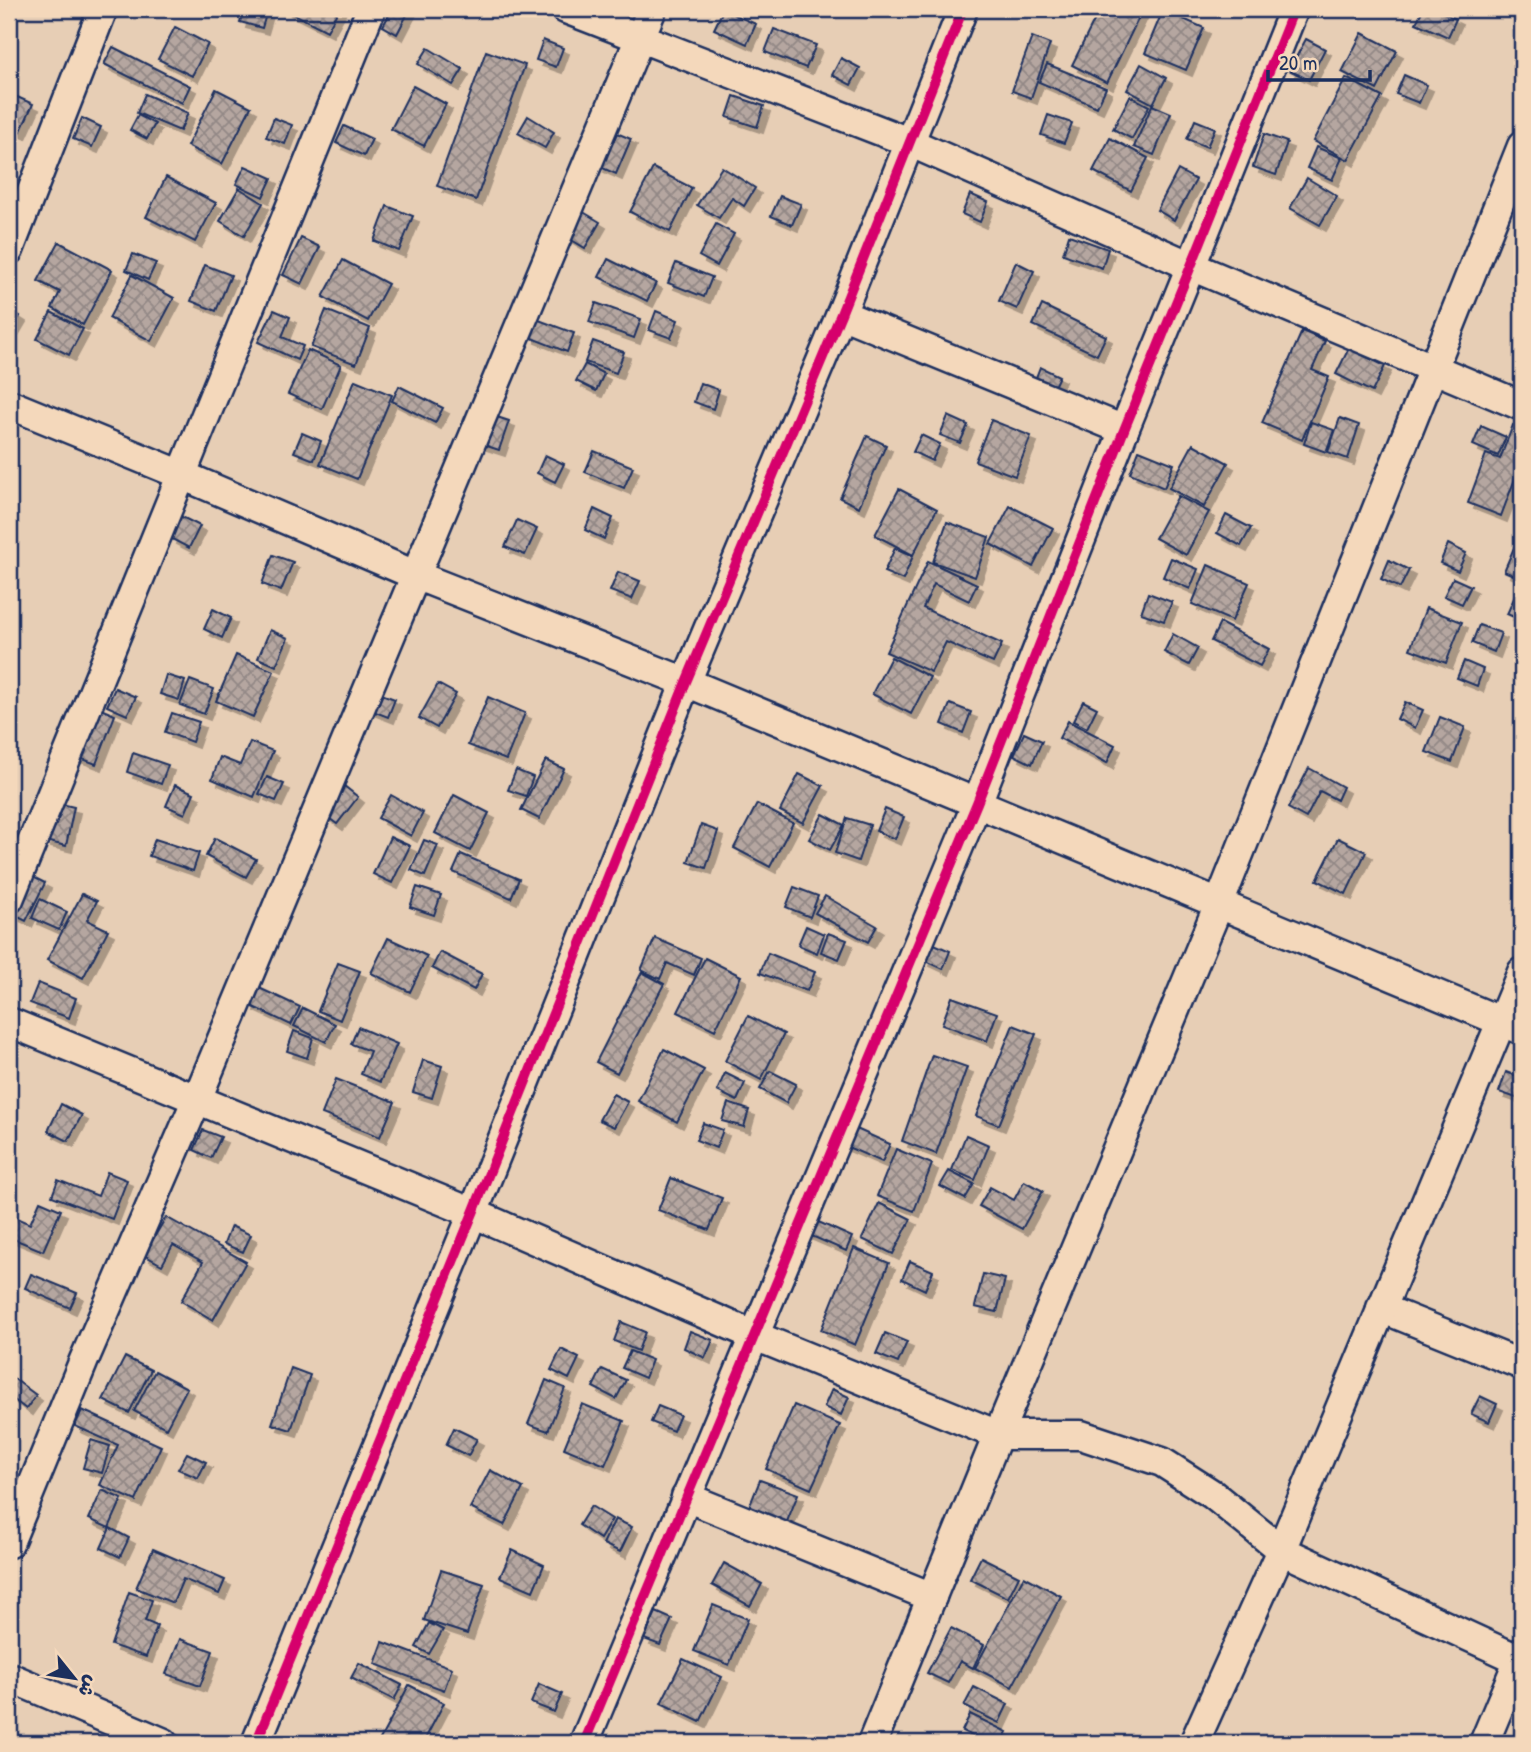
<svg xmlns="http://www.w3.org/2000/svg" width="1531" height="1752" viewBox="0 0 1531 1752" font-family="'Patrick Hand','Playpen Sans Arabic',sans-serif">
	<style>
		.building { fill: url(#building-cross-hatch); stroke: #1b2f5e; stroke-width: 2; filter: url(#shadow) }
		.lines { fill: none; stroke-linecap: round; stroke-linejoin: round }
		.minor-casing { stroke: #1b2f5e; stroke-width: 33 }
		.minor { stroke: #f4d8bb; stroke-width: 28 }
		.cycleway-casing { stroke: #f4d8bb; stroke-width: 15 }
		.cycleway { stroke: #d6006c; stroke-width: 10 }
	</style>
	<defs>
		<pattern id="building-cross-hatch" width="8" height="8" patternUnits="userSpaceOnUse" patternTransform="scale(1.75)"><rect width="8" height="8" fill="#b5a6a0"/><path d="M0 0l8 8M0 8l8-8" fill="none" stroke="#928886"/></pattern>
		<filter id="shadow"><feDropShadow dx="6" dy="6" stdDeviation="0" flood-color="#0004"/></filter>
	</defs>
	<rect width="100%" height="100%" fill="#e7ceb5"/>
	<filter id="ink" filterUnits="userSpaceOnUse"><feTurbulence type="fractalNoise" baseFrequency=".0143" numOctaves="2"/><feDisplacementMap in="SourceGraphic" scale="14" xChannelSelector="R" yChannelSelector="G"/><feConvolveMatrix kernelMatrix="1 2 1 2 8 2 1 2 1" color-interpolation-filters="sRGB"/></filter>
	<g filter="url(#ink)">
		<g class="building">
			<polygon points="244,9 261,9 267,11 262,28 240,22"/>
			<polygon points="284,9 339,9 327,31"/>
			<polygon points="392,9 410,9 397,34 383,26"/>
			<polygon points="1100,9 1143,9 1107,83 1072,65"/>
			<polygon points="1423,9 1435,9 1456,19 1448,37 1416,23"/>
			<polygon points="723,10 756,24 747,44 714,29"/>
			<polygon points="1163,10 1204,28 1186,70 1145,53"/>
			<polygon points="175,27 208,44 192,76 158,59"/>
			<polygon points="774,29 816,45 806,68 765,52"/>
			<polygon points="1362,33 1397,51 1377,90 1342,72"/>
			<polygon points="1032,37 1050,44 1031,98 1012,91"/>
			<polygon points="1306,39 1325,49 1309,80 1289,70"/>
			<polygon points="543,40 563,48 556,67 536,60"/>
			<polygon points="113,47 190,86 182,103 104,64"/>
			<polygon points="428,48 463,69 453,85 418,64"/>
			<polygon points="486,51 525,65 476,200 437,186"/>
			<polygon points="841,58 860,68 851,85 832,75"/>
			<polygon points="1047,64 1106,88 1097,107 1039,82"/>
			<polygon points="1141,64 1166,78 1153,104 1127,90"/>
			<polygon points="1404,75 1427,85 1419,103 1396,94"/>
			<polygon points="1346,78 1382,97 1348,160 1313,141"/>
			<polygon points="413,86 446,104 424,146 391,129"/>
			<polygon points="216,89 251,107 222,164 187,146"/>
			<polygon points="145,94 188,113 180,131 137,113"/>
			<polygon points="15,96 33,104 20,133 9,128 9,111"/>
			<polygon points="734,96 764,106 757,127 727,117"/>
			<polygon points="1130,96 1149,106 1132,139 1113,129"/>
			<polygon points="1152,105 1171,113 1154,155 1134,147"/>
			<polygon points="138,115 155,124 147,139 130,130"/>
			<polygon points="1048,115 1072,123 1064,143 1041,135"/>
			<polygon points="528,116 554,132 545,148 518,133"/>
			<polygon points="82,118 101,127 92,147 73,139"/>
			<polygon points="274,118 292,125 285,144 266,137"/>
			<polygon points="1195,120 1215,128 1207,147 1187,139"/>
			<polygon points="344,126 372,139 364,156 336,143"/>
			<polygon points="612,131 631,139 616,174 598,166"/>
			<polygon points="1264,134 1287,142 1276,175 1253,167"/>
			<polygon points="1110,138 1148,158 1131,191 1093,171"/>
			<polygon points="1316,147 1342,158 1332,180 1307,168"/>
			<polygon points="245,166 272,178 263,197 236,184"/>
			<polygon points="722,167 755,188 744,206 732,198 719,218 697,205"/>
			<polygon points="653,168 692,188 670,232 630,212"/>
			<polygon points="1178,170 1196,180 1174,220 1157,210"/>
			<polygon points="166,177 216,203 195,242 146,217"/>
			<polygon points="1307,178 1337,196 1320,225 1290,208"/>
			<polygon points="239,188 263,203 244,236 220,221"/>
			<polygon points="970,194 988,202 980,222 962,214"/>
			<polygon points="780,196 801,204 792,225 771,216"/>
			<polygon points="387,206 413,216 399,251 374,241"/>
			<polygon points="580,210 600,222 585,248 565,236"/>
			<polygon points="716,224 734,234 717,266 699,256"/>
			<polygon points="1069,235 1108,249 1102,268 1063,254"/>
			<polygon points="301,238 320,247 302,284 283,275"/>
			<polygon points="59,242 112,270 83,325 52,308 60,292 38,281"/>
			<polygon points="133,254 156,263 148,280 126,270"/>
			<polygon points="608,259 656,283 647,301 599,277"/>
			<polygon points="343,260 388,284 368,321 323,297"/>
			<polygon points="1016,262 1034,271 1017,309 999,301"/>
			<polygon points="676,263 712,277 704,297 668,283"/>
			<polygon points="205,265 231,275 216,311 191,301"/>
			<polygon points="132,275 174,298 151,341 109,318"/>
			<polygon points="596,303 641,319 634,338 589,322"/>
			<polygon points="1042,305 1106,336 1097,355 1033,325"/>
			<polygon points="9,309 20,316 10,333 9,333"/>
			<polygon points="274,310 290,317 282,337 303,346 297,360 258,342"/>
			<polygon points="326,310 370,328 356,364 311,347"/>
			<polygon points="656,311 678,320 671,338 649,330"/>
			<polygon points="51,312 83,329 69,355 37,339"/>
			<polygon points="536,319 574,333 567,352 529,337"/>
			<polygon points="1302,331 1325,341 1312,370 1329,377 1302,440 1262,423"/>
			<polygon points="593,341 624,352 616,373 585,362"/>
			<polygon points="1349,348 1385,366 1372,392 1336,374"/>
			<polygon points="308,350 341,365 322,409 288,394"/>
			<polygon points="585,364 604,374 596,391 576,381"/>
			<polygon points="1040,367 1059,376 1050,395 1032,388"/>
			<polygon points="355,380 392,395 357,479 320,464"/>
			<polygon points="700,383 719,390 713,409 694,402"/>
			<polygon points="399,386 443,408 435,423 392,401"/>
			<polygon points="491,415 509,421 499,450 481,444"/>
			<polygon points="948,416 968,425 960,443 940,435"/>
			<polygon points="1340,418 1359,425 1348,459 1328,452"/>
			<polygon points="991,420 1031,436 1015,476 975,461"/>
			<polygon points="1311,422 1334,430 1326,452 1304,444"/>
			<polygon points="1513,425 1522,428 1522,460 1501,516 1468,503 1486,454 1500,459"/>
			<polygon points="1481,426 1506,437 1498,456 1473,445"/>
			<polygon points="302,433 321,441 314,460 294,452"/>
			<polygon points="921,435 940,444 932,461 913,452"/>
			<polygon points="867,436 886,445 859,507 840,498"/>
			<polygon points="1193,444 1228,463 1204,507 1169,488"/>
			<polygon points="1139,450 1174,464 1164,488 1130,473"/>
			<polygon points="594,451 633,467 624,488 585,472"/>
			<polygon points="545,455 564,464 555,482 537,473"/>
			<polygon points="899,489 937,509 913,555 875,535"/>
			<polygon points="1178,496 1209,512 1186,555 1155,538"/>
			<polygon points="1010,506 1053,528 1033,567 990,544"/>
			<polygon points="594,509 613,518 604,539 585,530"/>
			<polygon points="1226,515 1251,528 1241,546 1217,533"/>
			<polygon points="180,516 200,526 189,548 170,538"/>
			<polygon points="517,520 537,529 525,555 505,547"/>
			<polygon points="947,522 989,537 975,577 933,562"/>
			<polygon points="1519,536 1522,537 1522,579 1504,571"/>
			<polygon points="1448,544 1466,553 1458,571 1440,563"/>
			<polygon points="895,548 913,556 903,580 884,572"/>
			<polygon points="273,555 293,562 281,591 262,584"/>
			<polygon points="1171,558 1198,569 1190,589 1163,577"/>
			<polygon points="1389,560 1409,570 1400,588 1381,579"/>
			<polygon points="928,561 977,584 969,601 934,584 923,608 1002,644 993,663 946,642 931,672 886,652"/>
			<polygon points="1208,565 1249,583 1232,621 1192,604"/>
			<polygon points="618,572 640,581 632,599 610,591"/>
			<polygon points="1453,578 1471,586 1462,604 1444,596"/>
			<polygon points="1522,580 1522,621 1507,614"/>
			<polygon points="1148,593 1172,602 1164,621 1141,613"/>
			<polygon points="1426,608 1462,622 1446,663 1410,649"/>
			<polygon points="213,609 231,618 222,638 204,629"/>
			<polygon points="1220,623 1269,649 1260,666 1211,641"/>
			<polygon points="1479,625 1501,633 1494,652 1472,643"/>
			<polygon points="270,630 288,638 276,666 258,658"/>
			<polygon points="1173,634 1198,648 1189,665 1164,652"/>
			<polygon points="236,655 274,671 253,717 216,701"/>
			<polygon points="891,657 930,677 911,714 872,694"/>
			<polygon points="1464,661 1483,669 1477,686 1457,678"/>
			<polygon points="166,675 185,681 179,700 160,694"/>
			<polygon points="190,680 214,689 204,714 180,705"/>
			<polygon points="438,684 456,694 437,728 419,718"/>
			<polygon points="115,688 136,697 127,715 107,706"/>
			<polygon points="376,692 395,699 388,717 370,710"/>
			<polygon points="488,697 525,713 506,760 468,745"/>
			<polygon points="1083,701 1097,708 1087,728 1073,721"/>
			<polygon points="1405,702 1423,710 1415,728 1397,719"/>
			<polygon points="950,704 971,712 963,733 942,724"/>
			<polygon points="96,707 115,715 96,764 77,757"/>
			<polygon points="172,713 199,722 192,742 165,732"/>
			<polygon points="1440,717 1465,727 1452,762 1426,752"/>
			<polygon points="1068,721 1115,745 1107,763 1059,738"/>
			<polygon points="1024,733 1042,741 1032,764 1014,755"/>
			<polygon points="250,742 273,751 254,797 212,779 220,757 240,765"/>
			<polygon points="133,753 168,765 161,784 127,772"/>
			<polygon points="546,760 564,769 539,819 521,810"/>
			<polygon points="1309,768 1343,787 1337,800 1320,791 1306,818 1288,808"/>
			<polygon points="516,770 533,777 526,796 508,790"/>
			<polygon points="799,774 823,786 803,823 780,811"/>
			<polygon points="267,777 284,784 276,801 259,794"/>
			<polygon points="175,785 194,793 185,814 166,806"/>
			<polygon points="343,785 358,797 337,824 322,813"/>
			<polygon points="391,795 423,813 411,836 378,818"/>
			<polygon points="454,795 489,813 470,851 435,833"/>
			<polygon points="53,802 74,807 66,846 45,841"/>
			<polygon points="757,804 793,823 770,867 734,848"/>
			<polygon points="885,809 904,817 895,839 876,831"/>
			<polygon points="823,814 844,825 830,850 809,839"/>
			<polygon points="847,818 870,825 858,861 835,853"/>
			<polygon points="701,825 718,831 706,868 688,862"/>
			<polygon points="390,837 410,846 392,883 373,874"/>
			<polygon points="215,838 256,859 246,877 206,856"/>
			<polygon points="1338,838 1366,852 1346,894 1317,880"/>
			<polygon points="155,839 199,853 193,871 149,856"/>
			<polygon points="424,840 438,845 425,876 411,870"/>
			<polygon points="461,854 519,879 511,898 453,872"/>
			<polygon points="29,875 45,883 26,921 10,913"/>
			<polygon points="417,887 441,895 434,915 410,907"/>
			<polygon points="794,887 818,896 810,917 786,907"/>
			<polygon points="82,894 97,901 87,920 108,930 83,978 47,960"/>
			<polygon points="825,896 877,926 868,942 815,913"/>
			<polygon points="40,899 67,912 59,930 32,918"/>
			<polygon points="806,926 824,934 817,953 798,945"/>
			<polygon points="828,933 847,940 839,959 821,952"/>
			<polygon points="388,938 427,956 410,992 371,973"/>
			<polygon points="655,938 701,958 694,975 667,963 660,979 641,970"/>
			<polygon points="932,943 950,951 943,969 924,960"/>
			<polygon points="440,952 482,974 474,990 432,968"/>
			<polygon points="768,953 815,972 807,991 760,973"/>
			<polygon points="705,958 741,976 715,1030 678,1012"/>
			<polygon points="338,963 360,971 340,1020 318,1011"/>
			<polygon points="642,972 664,984 617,1073 596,1062"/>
			<polygon points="38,983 76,998 69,1018 30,1003"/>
			<polygon points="257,987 300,1007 291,1025 249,1005"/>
			<polygon points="952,997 997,1013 987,1041 942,1024"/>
			<polygon points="303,1008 335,1024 326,1042 294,1026"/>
			<polygon points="748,1016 784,1034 761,1080 725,1061"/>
			<polygon points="1013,1025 1036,1034 999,1125 976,1116"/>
			<polygon points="358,1027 397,1044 380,1082 361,1074 370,1051 351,1044"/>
			<polygon points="294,1031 313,1038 307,1058 287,1051"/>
			<polygon points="664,1049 704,1070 677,1122 638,1101"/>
			<polygon points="932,1055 967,1067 936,1154 902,1141"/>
			<polygon points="423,1060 442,1066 432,1098 413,1092"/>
			<polygon points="770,1071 796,1084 786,1103 760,1089"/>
			<polygon points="1506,1072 1522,1078 1522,1091 1519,1099 1499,1092"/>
			<polygon points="725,1073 745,1083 737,1101 717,1091"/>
			<polygon points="336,1079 395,1102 380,1137 322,1114"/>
			<polygon points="613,1094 628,1102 614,1127 599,1120"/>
			<polygon points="728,1103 749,1110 744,1127 722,1121"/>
			<polygon points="61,1104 82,1115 68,1141 48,1131"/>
			<polygon points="703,1123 723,1130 716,1148 696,1140"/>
			<polygon points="852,1127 890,1144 882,1162 843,1145"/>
			<polygon points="203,1130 221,1137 211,1158 194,1150"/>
			<polygon points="966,1135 989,1145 975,1180 952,1170"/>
			<polygon points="896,1149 932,1164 914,1211 877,1196"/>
			<polygon points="949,1171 974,1184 965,1199 940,1186"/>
			<polygon points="107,1172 127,1180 112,1219 52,1196 58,1180 98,1196"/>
			<polygon points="671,1178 722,1198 709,1230 658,1210"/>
			<polygon points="1024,1181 1043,1191 1022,1229 979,1206 990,1187 1014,1200"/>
			<polygon points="40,1201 61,1210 43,1251 9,1237 9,1225 12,1216 30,1224"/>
			<polygon points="879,1203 911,1219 893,1254 862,1239"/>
			<polygon points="166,1217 246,1262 213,1320 181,1301 203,1262 173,1245 162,1265 144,1255"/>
			<polygon points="814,1220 852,1237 846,1251 807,1234"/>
			<polygon points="231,1226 251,1235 243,1252 224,1244"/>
			<polygon points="854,1248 889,1263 855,1345 821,1330"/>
			<polygon points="910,1261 933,1271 925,1290 902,1279"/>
			<polygon points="31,1274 77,1293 70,1308 25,1288"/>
			<polygon points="983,1274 1005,1279 997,1312 975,1307"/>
			<polygon points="621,1322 645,1332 638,1351 614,1341"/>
			<polygon points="690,1331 713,1340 705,1358 684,1348"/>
			<polygon points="885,1333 907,1342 898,1363 876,1354"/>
			<polygon points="561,1349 579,1358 569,1379 551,1370"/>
			<polygon points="630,1351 652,1360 645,1378 622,1368"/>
			<polygon points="125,1357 151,1370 129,1413 103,1400"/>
			<polygon points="291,1368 310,1375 291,1430 272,1424"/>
			<polygon points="602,1369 626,1380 616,1399 593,1387"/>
			<polygon points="155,1371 187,1388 166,1428 134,1411"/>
			<polygon points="9,1375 36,1395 26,1409 9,1396"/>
			<polygon points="546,1380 565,1388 548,1431 528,1424"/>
			<polygon points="832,1389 849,1397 841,1415 824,1407"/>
			<polygon points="1480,1396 1497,1404 1489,1422 1471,1414"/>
			<polygon points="582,1404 624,1421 605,1465 564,1448"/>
			<polygon points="794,1405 840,1425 811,1489 766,1469"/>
			<polygon points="658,1406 680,1415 673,1431 651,1422"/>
			<polygon points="82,1410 161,1446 136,1501 100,1485 118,1445 75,1426"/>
			<polygon points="454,1428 477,1439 468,1456 446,1445"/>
			<polygon points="91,1440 110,1446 102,1473 83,1468"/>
			<polygon points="187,1453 206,1462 198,1478 178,1469"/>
			<polygon points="490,1470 523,1488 504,1525 470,1508"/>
			<polygon points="760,1480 798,1494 782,1534 744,1520"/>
			<polygon points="102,1490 122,1499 109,1528 89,1519"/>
			<polygon points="591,1506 612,1519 600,1539 579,1525"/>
			<polygon points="615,1519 632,1527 620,1552 603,1544"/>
			<polygon points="110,1528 129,1538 120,1557 101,1548"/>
			<polygon points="153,1549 225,1580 219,1594 183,1579 173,1603 136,1588"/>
			<polygon points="512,1550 544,1565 533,1591 500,1577"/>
			<polygon points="981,1557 1019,1576 1008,1598 970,1579"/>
			<polygon points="724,1563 762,1584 750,1606 712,1585"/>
			<polygon points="441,1570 484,1584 467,1634 424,1620"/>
			<polygon points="1024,1576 1061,1596 1012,1687 975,1668"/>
			<polygon points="129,1592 152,1600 145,1621 157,1626 146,1657 111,1645"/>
			<polygon points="713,1605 748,1619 729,1665 694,1651"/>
			<polygon points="656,1612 672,1619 660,1645 644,1639"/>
			<polygon points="429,1623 443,1630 429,1654 416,1647"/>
			<polygon points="951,1628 984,1645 973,1668 960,1661 948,1683 927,1673"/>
			<polygon points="180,1639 213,1651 200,1686 166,1674"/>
			<polygon points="383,1642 452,1668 444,1690 375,1664"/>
			<polygon points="683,1659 722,1677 700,1722 661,1703"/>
			<polygon points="359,1663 402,1685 394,1700 351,1678"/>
			<polygon points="539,1684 562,1694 554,1712 531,1703"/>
			<polygon points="409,1685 444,1703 423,1743 378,1743"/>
			<polygon points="974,1687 1008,1704 999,1723 964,1706"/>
			<polygon points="970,1714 1007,1732 1001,1743 987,1743 962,1731"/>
		</g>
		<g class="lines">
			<g class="minor-casing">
				<g id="minor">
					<polyline points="566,9 909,142 1191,266 1522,406"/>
					<polyline points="9,250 103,9"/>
					<polyline points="841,314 1124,430"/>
					<polyline points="9,404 182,475 415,575 686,682 1522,1030"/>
					<polyline points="9,899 371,9"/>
					<polyline points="9,1022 473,1213 753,1335 998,1435 1081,1435 1162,1462 1212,1494 1281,1550 1522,1661"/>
					<polyline points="1381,1308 1522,1365"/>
					<polyline points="686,1497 932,1597"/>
					<polyline points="9,1543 84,1360 197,1099 652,9"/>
					<polyline points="9,1677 164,1743"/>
					<polyline points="256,1743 473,1213 686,682 841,314 963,9"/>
					<polyline points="584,1743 977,803 1124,430 1191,266 1294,9"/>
					<polyline points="872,1743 998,1435 1219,904 1522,146"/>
					<polyline points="1194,1743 1281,1550 1522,972"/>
					<polyline points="1484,1743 1522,1652"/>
				</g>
			</g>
			<use href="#minor" class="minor"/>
			<g class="cycleway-casing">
				<g id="cycleway">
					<polyline points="256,1743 473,1213 686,682 841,314 963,9"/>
					<polyline points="584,1743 977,803 1124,430 1191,266 1294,9"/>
				</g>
			</g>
			<use href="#cycleway" class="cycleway"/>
		</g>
	</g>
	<rect width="1531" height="1752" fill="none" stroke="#f4d8bb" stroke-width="35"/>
	<rect x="18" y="18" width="1496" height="1717" fill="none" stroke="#1b2f5e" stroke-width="2.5" filter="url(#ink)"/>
	<g transform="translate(74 1678) rotate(120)" stroke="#f4d8bb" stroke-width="5" paint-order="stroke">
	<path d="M0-5L12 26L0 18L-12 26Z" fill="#1b2f5e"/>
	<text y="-10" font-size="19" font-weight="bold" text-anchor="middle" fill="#1b2f5e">ش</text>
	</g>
	<path d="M1268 70v10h102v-10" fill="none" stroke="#1b2f5e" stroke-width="3.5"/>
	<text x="1279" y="70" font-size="21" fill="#1b2f5e" stroke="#f4d8bb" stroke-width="5" paint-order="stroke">20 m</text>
</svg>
